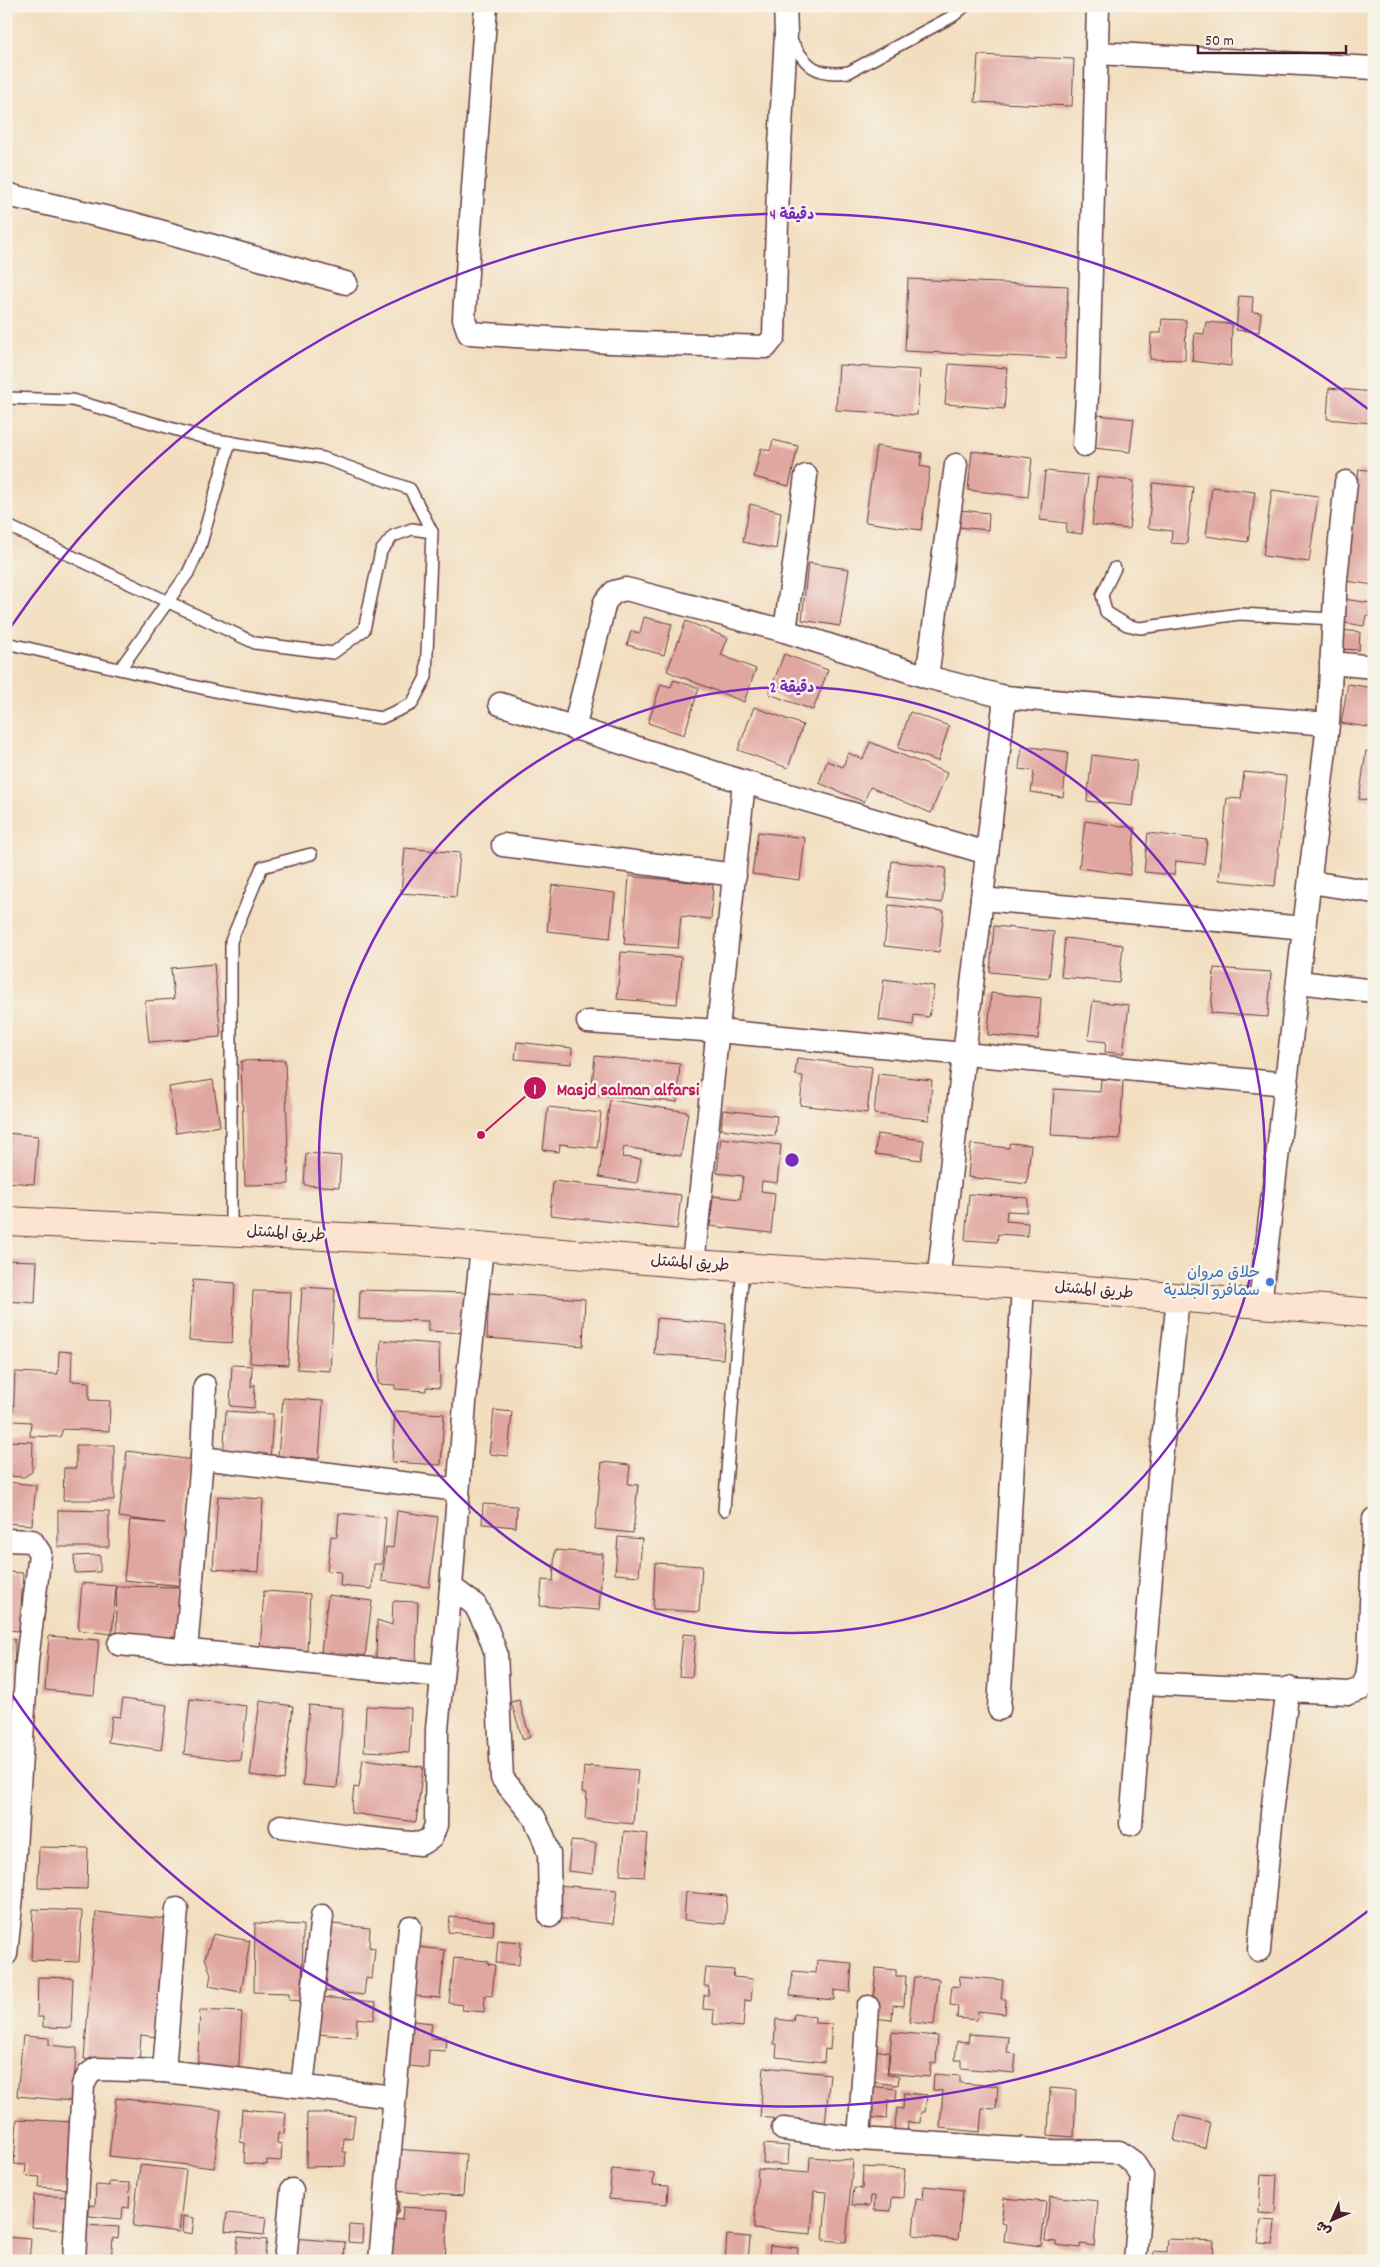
<svg xmlns="http://www.w3.org/2000/svg" width="1380" height="2267" viewBox="0 0 1380 2267" font-family="Dekko,'Playpen Sans Arabic',sans-serif">
	<style>
		.building { fill: #e0a6a0 }
		.lines { fill: none; stroke-linecap: round; stroke-linejoin: round }
		.service-casing { stroke: #633c41; stroke-width: 14 }
		.minor-casing { stroke: #633c41; stroke-width: 25 }
		.secondary-casing { stroke: #633c41; stroke-width: 30 }
		.service { stroke: #fff; stroke-width: 11 }
		.minor { stroke: #fff; stroke-width: 22 }
		.secondary { stroke: #fde4d1; stroke-width: 28 }
		.ring { fill: none; stroke: #7b2cbf; stroke-width: 2.5 }
		.shop-dot { fill: #3f7fe0; stroke: #f7f3e8; stroke-width: 2 }
		.labels { text-anchor: middle; dominant-baseline: central; stroke-width: 5; stroke-linejoin: round; paint-order: stroke }
		.street-label { font-size: 16px; fill: #4a1f2b; stroke: #f7f3e8 }
		.shop-label { font-size: 16px; fill: #366cbe; stroke: #f7f3e8; text-anchor: end }
		.centre { fill: #7b2cbf; stroke: #f7f3e8; stroke-width: 2.5 }
		.ring-label { font-size: 15px; text-anchor: middle; font-weight: bold; fill: #7b2cbf; stroke: #f7f3e8; stroke-width: 5; stroke-linejoin: round; paint-order: stroke }
		.leader { fill: none; stroke: #c2185b; stroke-width: 2 }
		.callout-dot { fill: #c2185b; stroke: #f7f3e8; stroke-width: 2 }
		.mark-label { font-size: 15px; text-anchor: middle; font-weight: bold; fill: #fff }
		.callout-label { font-size: 18px; text-anchor: middle; font-weight: bold; fill: #c2185b; stroke: #f7f3e8; stroke-width: 5; stroke-linejoin: round; paint-order: stroke }
	</style>
	<rect width="100%" height="100%" fill="#f7f3e8"/>
	<filter id="ink" filterUnits="userSpaceOnUse"><feTurbulence type="fractalNoise" baseFrequency=".02" numOctaves="2"/><feDisplacementMap in="SourceGraphic" scale="10" xChannelSelector="R" yChannelSelector="G"/><feConvolveMatrix kernelMatrix="1 2 1 2 8 2 1 2 1" color-interpolation-filters="sRGB"/></filter>
	<filter id="wash" filterUnits="userSpaceOnUse"><feTurbulence type="fractalNoise" baseFrequency=".0096" numOctaves="4" result="noise"/><feDisplacementMap in="SourceGraphic" scale="20" xChannelSelector="R" yChannelSelector="G"/><feGaussianBlur stdDeviation="1.12" result="paint"/><feColorMatrix in="noise" values="0 0 0 0 0 0 0 0 0 0 0 0 0 0 0 0 0 1.4 0 .05"/><feComposite in="paint" operator="in"/></filter>
	<g filter="url(#wash)">
		<rect width="100%" height="100%" fill="#f2debf"/>
		<g id="blocks">
			<g class="building">
				<polygon points="978,55 1074,59 1072,106 975,102"/>
				<polygon points="908,279 1068,286 1065,359 905,351"/>
				<polygon points="1239,296 1253,297 1252,312 1261,313 1259,332 1236,330"/>
				<polygon points="1162,319 1186,320 1185,360 1150,359 1151,333 1161,333"/>
				<polygon points="1206,322 1232,324 1231,366 1192,361 1195,333 1204,334"/>
				<polygon points="949,364 1007,368 1004,409 945,404"/>
				<polygon points="839,365 920,370 917,415 836,410"/>
				<polygon points="1329,388 1373,392 1371,423 1327,419"/>
				<polygon points="1098,415 1134,419 1130,452 1094,448"/>
				<polygon points="773,440 798,446 789,486 754,477 761,448 770,451"/>
				<polygon points="876,446 922,453 920,466 930,468 921,530 865,522"/>
				<polygon points="972,451 1032,458 1028,497 968,490"/>
				<polygon points="1359,469 1374,471 1374,585 1346,581"/>
				<polygon points="1045,471 1088,475 1082,534 1066,532 1067,523 1040,520"/>
				<polygon points="1097,477 1134,481 1129,529 1092,525"/>
				<polygon points="1153,483 1193,487 1187,544 1171,543 1172,531 1148,528"/>
				<polygon points="1212,487 1255,492 1248,542 1206,536"/>
				<polygon points="1272,490 1318,496 1309,562 1263,556"/>
				<polygon points="750,504 781,512 776,549 743,542"/>
				<polygon points="960,510 989,513 988,530 958,527"/>
				<polygon points="808,563 849,569 840,626 802,620"/>
				<polygon points="1343,599 1371,603 1369,614 1374,613 1374,641 1369,640 1372,618 1366,615 1364,626 1340,622"/>
				<polygon points="644,617 672,624 664,655 627,645 631,631 640,633"/>
				<polygon points="686,621 728,638 721,655 756,669 744,702 667,671"/>
				<polygon points="1340,630 1360,632 1359,650 1339,649"/>
				<polygon points="784,654 828,670 813,710 769,694"/>
				<polygon points="674,680 699,688 684,735 648,723 661,684 671,687"/>
				<polygon points="1348,684 1374,688 1374,728 1341,723"/>
				<polygon points="754,707 803,725 788,768 738,750"/>
				<polygon points="910,712 949,726 938,761 898,748"/>
				<polygon points="870,742 947,773 931,813 870,787 864,802 819,783 827,761 843,767 848,753 863,759"/>
				<polygon points="1022,746 1068,752 1063,797 1031,792 1034,771 1019,769"/>
				<polygon points="1366,751 1374,752 1374,800 1359,799"/>
				<polygon points="1092,755 1137,761 1132,806 1087,801"/>
				<polygon points="1244,772 1286,776 1275,886 1219,880 1227,798 1241,799"/>
				<polygon points="1085,821 1135,828 1130,875 1079,868"/>
				<polygon points="758,832 805,838 800,880 752,874"/>
				<polygon points="1148,833 1207,840 1204,864 1176,861 1174,875 1144,872"/>
				<polygon points="405,848 460,853 456,897 401,893"/>
				<polygon points="892,861 946,868 942,903 888,897"/>
				<polygon points="629,876 713,884 711,919 681,916 678,948 624,944"/>
				<polygon points="552,885 615,893 610,938 547,931"/>
				<polygon points="889,905 944,911 939,952 884,946"/>
				<polygon points="994,926 1054,932 1049,978 990,972"/>
				<polygon points="1065,938 1123,945 1119,983 1061,977"/>
				<polygon points="621,952 681,957 677,1004 617,999"/>
				<polygon points="214,964 221,1037 149,1042 145,1001 174,999 171,968"/>
				<polygon points="1214,968 1271,972 1268,1017 1211,1013"/>
				<polygon points="884,979 934,986 929,1017 914,1015 913,1025 879,1020"/>
				<polygon points="991,993 1041,998 1038,1039 988,1035"/>
				<polygon points="1093,1001 1129,1005 1123,1054 1105,1052 1106,1042 1088,1040"/>
				<polygon points="517,1042 572,1048 571,1064 515,1059"/>
				<polygon points="595,1056 680,1064 677,1102 591,1094"/>
				<polygon points="797,1058 872,1067 867,1113 800,1105 803,1076 795,1075"/>
				<polygon points="285,1060 289,1184 245,1185 241,1061"/>
				<polygon points="878,1074 932,1080 929,1120 874,1114"/>
				<polygon points="1101,1079 1123,1080 1120,1139 1051,1135 1054,1089 1100,1092"/>
				<polygon points="213,1080 220,1126 176,1133 169,1087"/>
				<polygon points="610,1100 688,1112 681,1156 624,1147 622,1157 641,1159 637,1183 599,1177"/>
				<polygon points="548,1107 601,1113 597,1148 560,1144 559,1152 543,1150"/>
				<polygon points="723,1110 777,1116 775,1136 721,1129"/>
				<polygon points="6,1133 38,1136 34,1184 6,1182"/>
				<polygon points="877,1134 924,1140 921,1160 875,1154"/>
				<polygon points="721,1138 781,1145 777,1183 762,1181 761,1191 775,1193 771,1233 710,1226 713,1196 740,1199 743,1176 717,1173"/>
				<polygon points="1010,1143 1031,1145 1027,1184 968,1177 971,1144 1009,1148"/>
				<polygon points="306,1153 341,1156 339,1187 304,1185"/>
				<polygon points="553,1181 681,1195 677,1229 550,1215"/>
				<polygon points="969,1194 1028,1198 1027,1212 1007,1211 1006,1221 1028,1223 1027,1236 998,1234 997,1242 965,1240"/>
				<polygon points="6,1260 37,1261 35,1303 6,1301"/>
				<polygon points="193,1280 235,1283 232,1343 189,1340"/>
				<polygon points="302,1287 335,1289 330,1371 297,1369"/>
				<polygon points="360,1290 469,1293 468,1333 428,1331 428,1321 359,1319"/>
				<polygon points="253,1291 291,1292 288,1365 250,1363"/>
				<polygon points="489,1293 585,1299 583,1346 487,1338"/>
				<polygon points="657,1318 726,1324 723,1359 654,1354"/>
				<polygon points="381,1340 439,1344 440,1388 426,1387 426,1391 395,1389 395,1385 378,1384"/>
				<polygon points="59,1351 72,1352 71,1381 89,1382 89,1400 110,1401 109,1431 63,1429 60,1437 30,1436 31,1422 13,1421 15,1372 58,1374"/>
				<polygon points="232,1365 252,1366 251,1387 255,1384 254,1408 230,1406"/>
				<polygon points="283,1398 323,1401 319,1459 278,1456"/>
				<polygon points="494,1410 512,1412 508,1456 489,1454"/>
				<polygon points="226,1411 273,1414 270,1463 223,1460"/>
				<polygon points="395,1411 444,1414 441,1465 392,1462"/>
				<polygon points="6,1441 33,1442 32,1472 24,1477 6,1476"/>
				<polygon points="76,1445 114,1445 114,1500 63,1500 64,1468 76,1468"/>
				<polygon points="127,1451 193,1460 185,1525 187,1525 182,1586 124,1580 130,1520 165,1523 119,1517"/>
				<polygon points="602,1462 630,1465 628,1484 638,1485 633,1533 595,1529"/>
				<polygon points="6,1482 36,1485 32,1525 6,1523"/>
				<polygon points="218,1496 263,1499 259,1572 213,1569"/>
				<polygon points="483,1504 517,1506 516,1527 482,1524"/>
				<polygon points="58,1510 109,1511 109,1547 58,1547"/>
				<polygon points="397,1511 438,1517 429,1587 382,1581 386,1547 393,1548"/>
				<polygon points="339,1513 386,1518 382,1564 374,1564 372,1589 340,1586 341,1572 327,1571 331,1536 337,1537"/>
				<polygon points="618,1537 642,1539 639,1576 615,1574"/>
				<polygon points="555,1550 603,1554 599,1610 540,1606 542,1580 553,1581"/>
				<polygon points="100,1555 100,1572 75,1573 74,1556"/>
				<polygon points="655,1563 702,1566 699,1612 653,1609"/>
				<polygon points="6,1572 23,1573 20,1631 6,1630"/>
				<polygon points="82,1583 116,1586 112,1634 78,1630"/>
				<polygon points="116,1586 180,1587 176,1638 117,1634"/>
				<polygon points="264,1591 310,1594 307,1652 260,1650"/>
				<polygon points="328,1595 372,1601 365,1656 350,1654 349,1662 321,1652"/>
				<polygon points="393,1601 418,1602 416,1662 376,1660 377,1620 392,1625"/>
				<polygon points="683,1634 696,1635 692,1677 679,1676"/>
				<polygon points="49,1636 99,1640 94,1695 45,1690"/>
				<polygon points="6,1639 15,1639 14,1693 6,1693"/>
				<polygon points="123,1699 167,1705 161,1750 108,1742 112,1716 120,1717"/>
				<polygon points="190,1699 247,1706 241,1761 184,1754"/>
				<polygon points="519,1700 530,1737 523,1740 511,1702"/>
				<polygon points="260,1701 293,1706 284,1780 250,1775"/>
				<polygon points="309,1705 343,1708 337,1788 303,1785"/>
				<polygon points="6,1706 16,1707 11,1751 6,1751"/>
				<polygon points="366,1706 411,1708 409,1753 364,1751"/>
				<polygon points="363,1759 423,1767 416,1822 351,1813 354,1787 359,1788"/>
				<polygon points="589,1766 638,1770 633,1824 585,1819 587,1793 582,1792 584,1767 589,1768"/>
				<polygon points="624,1831 648,1834 644,1877 620,1875"/>
				<polygon points="571,1841 596,1843 593,1874 568,1871"/>
				<polygon points="39,1847 88,1848 87,1889 38,1888"/>
				<polygon points="557,1885 617,1890 613,1924 554,1918"/>
				<polygon points="686,1892 727,1896 725,1924 684,1920"/>
				<polygon points="33,1909 82,1911 79,1962 31,1960"/>
				<polygon points="96,1912 167,1919 157,2037 141,2035 139,2064 84,2059"/>
				<polygon points="450,1917 494,1921 493,1936 448,1932"/>
				<polygon points="255,1923 303,1925 302,2001 289,2000 289,1993 254,1992"/>
				<polygon points="323,1923 370,1928 369,1947 375,1948 372,1979 366,1978 364,1995 316,1990"/>
				<polygon points="213,1934 250,1941 241,1992 209,1986 211,1974 205,1958"/>
				<polygon points="498,1940 521,1942 519,1965 496,1963"/>
				<polygon points="409,1946 445,1950 440,1998 404,1995"/>
				<polygon points="454,1958 488,1961 488,1964 495,1965 492,1996 485,1995 484,2012 462,2010 463,2005 449,2003"/>
				<polygon points="817,1960 852,1963 850,1992 834,1990 834,2000 790,1996 793,1971 816,1973"/>
				<polygon points="706,1968 734,1970 733,1977 753,1979 751,2001 745,2000 743,2027 713,2024 714,2010 703,2009 704,1995 708,1995 709,1986 704,1986"/>
				<polygon points="876,1968 896,1970 896,1976 906,1976 904,2006 893,2005 892,2020 872,2018"/>
				<polygon points="960,1976 1003,1980 1001,1999 1006,1999 1005,2014 978,2011 977,2020 957,2018 958,2006 950,2005 952,1986 959,1987"/>
				<polygon points="38,1977 73,1978 71,2028 43,2027 43,2017 37,2017"/>
				<polygon points="914,1977 939,1979 934,2025 909,2022"/>
				<polygon points="321,1997 376,2002 374,2020 357,2018 356,2037 317,2034"/>
				<polygon points="200,2010 242,2012 238,2078 197,2076"/>
				<polygon points="794,2014 815,2017 815,2023 832,2024 830,2050 825,2049 824,2062 776,2057 777,2044 774,2044 776,2019 793,2021"/>
				<polygon points="405,2020 432,2023 430,2038 446,2039 445,2051 429,2050 428,2068 401,2065"/>
				<polygon points="892,2032 938,2036 936,2063 931,2063 929,2077 888,2073"/>
				<polygon points="969,2034 1009,2037 1007,2053 1016,2054 1014,2073 961,2068 961,2060 955,2060 957,2041 968,2042"/>
				<polygon points="23,2036 49,2038 49,2045 77,2048 72,2101 17,2096"/>
				<polygon points="872,2050 889,2052 887,2075 899,2076 898,2085 870,2082"/>
				<polygon points="764,2067 830,2074 825,2124 760,2117"/>
				<polygon points="934,2074 960,2076 960,2083 998,2086 996,2109 982,2108 980,2132 940,2128 943,2091 933,2090"/>
				<polygon points="860,2085 897,2089 896,2101 888,2100 887,2119 857,2116"/>
				<polygon points="1050,2088 1076,2090 1074,2137 1048,2135"/>
				<polygon points="904,2093 927,2095 925,2112 921,2112 920,2123 908,2122 907,2135 894,2134 897,2108 903,2109"/>
				<polygon points="116,2098 221,2110 214,2168 109,2156"/>
				<polygon points="242,2109 286,2113 284,2134 278,2133 277,2143 282,2144 281,2161 267,2160 267,2165 244,2163 245,2143 240,2142"/>
				<polygon points="307,2113 325,2113 355,2116 352,2139 344,2138 343,2152 346,2152 345,2166 306,2167"/>
				<polygon points="1179,2115 1210,2122 1205,2148 1174,2141"/>
				<polygon points="17,2119 73,2122 69,2189 39,2187 40,2177 25,2176 26,2165 14,2164"/>
				<polygon points="764,2144 789,2146 788,2165 763,2163"/>
				<polygon points="395,2149 466,2154 463,2196 392,2191"/>
				<polygon points="810,2157 853,2160 846,2242 823,2240 827,2192 814,2191 811,2234 754,2229 758,2169 809,2173"/>
				<polygon points="140,2165 186,2170 179,2232 133,2226"/>
				<polygon points="863,2167 905,2169 903,2198 892,2197 891,2211 874,2210 875,2196 871,2196 870,2206 852,2205 854,2188 862,2189"/>
				<polygon points="612,2169 654,2173 653,2185 668,2186 667,2204 609,2199"/>
				<polygon points="1261,2174 1277,2175 1275,2214 1259,2213"/>
				<polygon points="109,2182 130,2183 129,2208 123,2207 122,2219 89,2216 89,2205 95,2206 96,2185 109,2186"/>
				<polygon points="924,2186 963,2190 958,2240 913,2235 916,2199 923,2200"/>
				<polygon points="34,2195 66,2197 64,2230 32,2227"/>
				<polygon points="1050,2196 1098,2201 1094,2246 1081,2244 1080,2248 1056,2245 1056,2242 1045,2241"/>
				<polygon points="1004,2198 1046,2202 1041,2246 1004,2241 1006,2224 1001,2223"/>
				<polygon points="386,2200 399,2201 398,2213 385,2212"/>
				<polygon points="403,2207 448,2210 445,2261 386,2261 388,2219 402,2220"/>
				<polygon points="227,2213 266,2217 264,2235 225,2231"/>
				<polygon points="183,2216 194,2218 192,2234 182,2232"/>
				<polygon points="1261,2220 1275,2221 1273,2244 1258,2243"/>
				<polygon points="85,2225 119,2227 118,2238 113,2237 111,2261 83,2261"/>
				<polygon points="349,2225 363,2226 362,2243 348,2242"/>
				<polygon points="727,2235 750,2237 748,2261 725,2261"/>
				<polygon points="6,2237 31,2239 29,2261 6,2261"/>
				<polygon points="238,2237 267,2240 264,2261 235,2261"/>
				<polygon points="291,2238 345,2242 344,2261 290,2261"/>
				<polygon points="1168,2239 1214,2241 1213,2261 1153,2261 1154,2251 1167,2252"/>
				<polygon points="770,2245 798,2248 797,2261 769,2261"/>
				<polygon points="1261,2257 1277,2260 1277,2261 1260,2261"/>
			</g>
		</g>
	</g>
	<g filter="url(#ink)">
		<use href="#blocks" fill-opacity="0" stroke="#633c41" stroke-width="1"/>
		<g class="lines">
			<g class="service-casing">
				<g id="service">
					<path d="M 788,36 C 806,65 814,77 849,72 L 953,16 L 965,6"/>
					<polyline points="6,398 72,400 205,438 323,458 410,489 432,532 426,677 412,704 381,718 223,693 6,643"/>
					<polyline points="6,525 255,643 333,653 364,630 381,551 393,536 412,529 432,532"/>
					<polyline points="1115,568 1102,595 1106,612 1127,625 1140,628 1239,614 1333,619"/>
					<polyline points="120,669 188,573 200,547 230,442"/>
					<polyline points="231,1232 231,941 262,867 311,854"/>
					<polyline points="724,1510 743,1267"/>
				</g>
			</g>
			<g class="minor-casing">
				<g id="minor">
					<polyline points="486,6 465,301 464,319 469,333 610,342 766,347 774,337 778,183 786,33 785,6"/>
					<polyline points="1097,53 1374,68"/>
					<polyline points="6,193 16,197 131,223 346,283"/>
					<polyline points="1084,445 1088,380 1098,6"/>
					<polyline points="785,631 806,476"/>
					<polyline points="1331,663 1374,667"/>
					<polyline points="927,677 956,465"/>
					<polyline points="500,704 744,782 987,853"/>
					<polyline points="574,729 605,602 614,592 626,589 785,631 927,677 1005,697 1328,724"/>
					<polyline points="503,845 735,875"/>
					<polyline points="1310,882 1374,892"/>
					<polyline points="982,899 1305,928"/>
					<polyline points="1299,982 1374,991"/>
					<polyline points="588,1022 718,1031 1287,1084"/>
					<polyline points="693,1264 744,782"/>
					<polyline points="938,1282 1005,697"/>
					<polyline points="1260,1304 1328,724 1336,579 1346,482"/>
					<polyline points="205,1386 202,1458 458,1490"/>
					<polyline points="6,1540 32,1541 40,1553 27,1661 12,1896 6,1954"/>
					<polyline points="451,1587 475,1605 486,1626 496,1653 502,1778 534,1817 542,1834 549,1854 550,1916"/>
					<polyline points="119,1644 442,1676"/>
					<polyline points="186,1651 202,1458"/>
					<polyline points="1143,1683 1349,1693 1361,1689 1367,1677 1369,1661 1374,1519"/>
					<polyline points="999,1709 1023,1285"/>
					<polyline points="1131,1824 1159,1478 1178,1298"/>
					<polyline points="281,1826 363,1838 420,1844 431,1838 436,1825 437,1729 451,1587 465,1403 482,1248"/>
					<polyline points="1259,1950 1272,1813 1288,1688"/>
					<polyline points="164,2071 177,1909"/>
					<polyline points="302,2086 322,1916"/>
					<polyline points="783,2129 859,2139 1052,2151 1119,2152 1133,2162 1142,2176 1135,2261"/>
					<polyline points="859,2139 868,2007"/>
					<polyline points="74,2261 83,2085 89,2074 96,2069 164,2071 394,2097"/>
					<polyline points="285,2261 292,2190"/>
					<polyline points="380,2261 410,1927"/>
				</g>
			</g>
			<g class="secondary-casing">
				<polyline id="secondary" points="6,1221 408,1240 693,1264 1023,1285 1374,1313"/>
			</g>
			<use href="#service" class="service"/>
			<use href="#minor" class="minor"/>
			<use href="#secondary" class="secondary"/>
		</g>
	</g>
	<g class="ring">
		<circle cx="792" cy="1160" r="473"/>
		<path d="M1368 1911A946 946 0 0 1 8 1689M8 631A946 946 0 0 1 1368 409"/>
	</g>
	<circle class="shop-dot" cx="1270" cy="1282" r="5"/>
	<g class="labels">
		<g class="street-label">
			<text transform="translate(286 1234) rotate(3)">طريق المشتل</text>
			<text transform="translate(690 1264) rotate(4)">طريق المشتل</text>
			<text transform="translate(1094 1291) rotate(5)">طريق المشتل</text>
		</g>
		<g class="shop-label">
			<text x="1260" y="1273">حلاق مروان<tspan x="1260" dy="18">سمافرو الجلدية</tspan></text>
		</g>
	</g>
	<circle cx="792" cy="1160" r="8" class="centre"/>
	<g class="ring-label">
		<text x="792" y="219">4 دقيقة</text>
		<text x="792" y="692">2 دقيقة</text>
	</g>
	<path class="leader" d="M481 1135L535 1088"/>
	<g class="callout-dot">
		<circle cx="481" cy="1135" r="5"/>
		<circle cx="535" cy="1088" r="12"/>
	</g>
	<g class="mark-label">
		<text x="535" y="1094">1</text>
	</g>
	<g class="callout-label">
		<text x="628" y="1095">Masjd salman alfarsi</text>
	</g>
	<rect width="1380" height="2267" fill="none" stroke="#f7f3e8" stroke-width="25"/>
	<g transform="translate(1332 2220) rotate(225)" stroke="#f7f3e8" stroke-width="4" paint-order="stroke">
	<path d="M0-4L9 19L0 12L-9 19Z" fill="#4a1f2b"/>
	<text y="-8" font-size="14" font-weight="bold" text-anchor="middle" fill="#4a1f2b">ش</text>
	</g>
	<path d="M1198 45v8h148v-8" fill="none" stroke="#4a1f2b" stroke-width="2.5"/>
	<text x="1205" y="45" font-size="15" fill="#4a1f2b" stroke="#f7f3e8" stroke-width="4" paint-order="stroke">50 m</text>
</svg>
